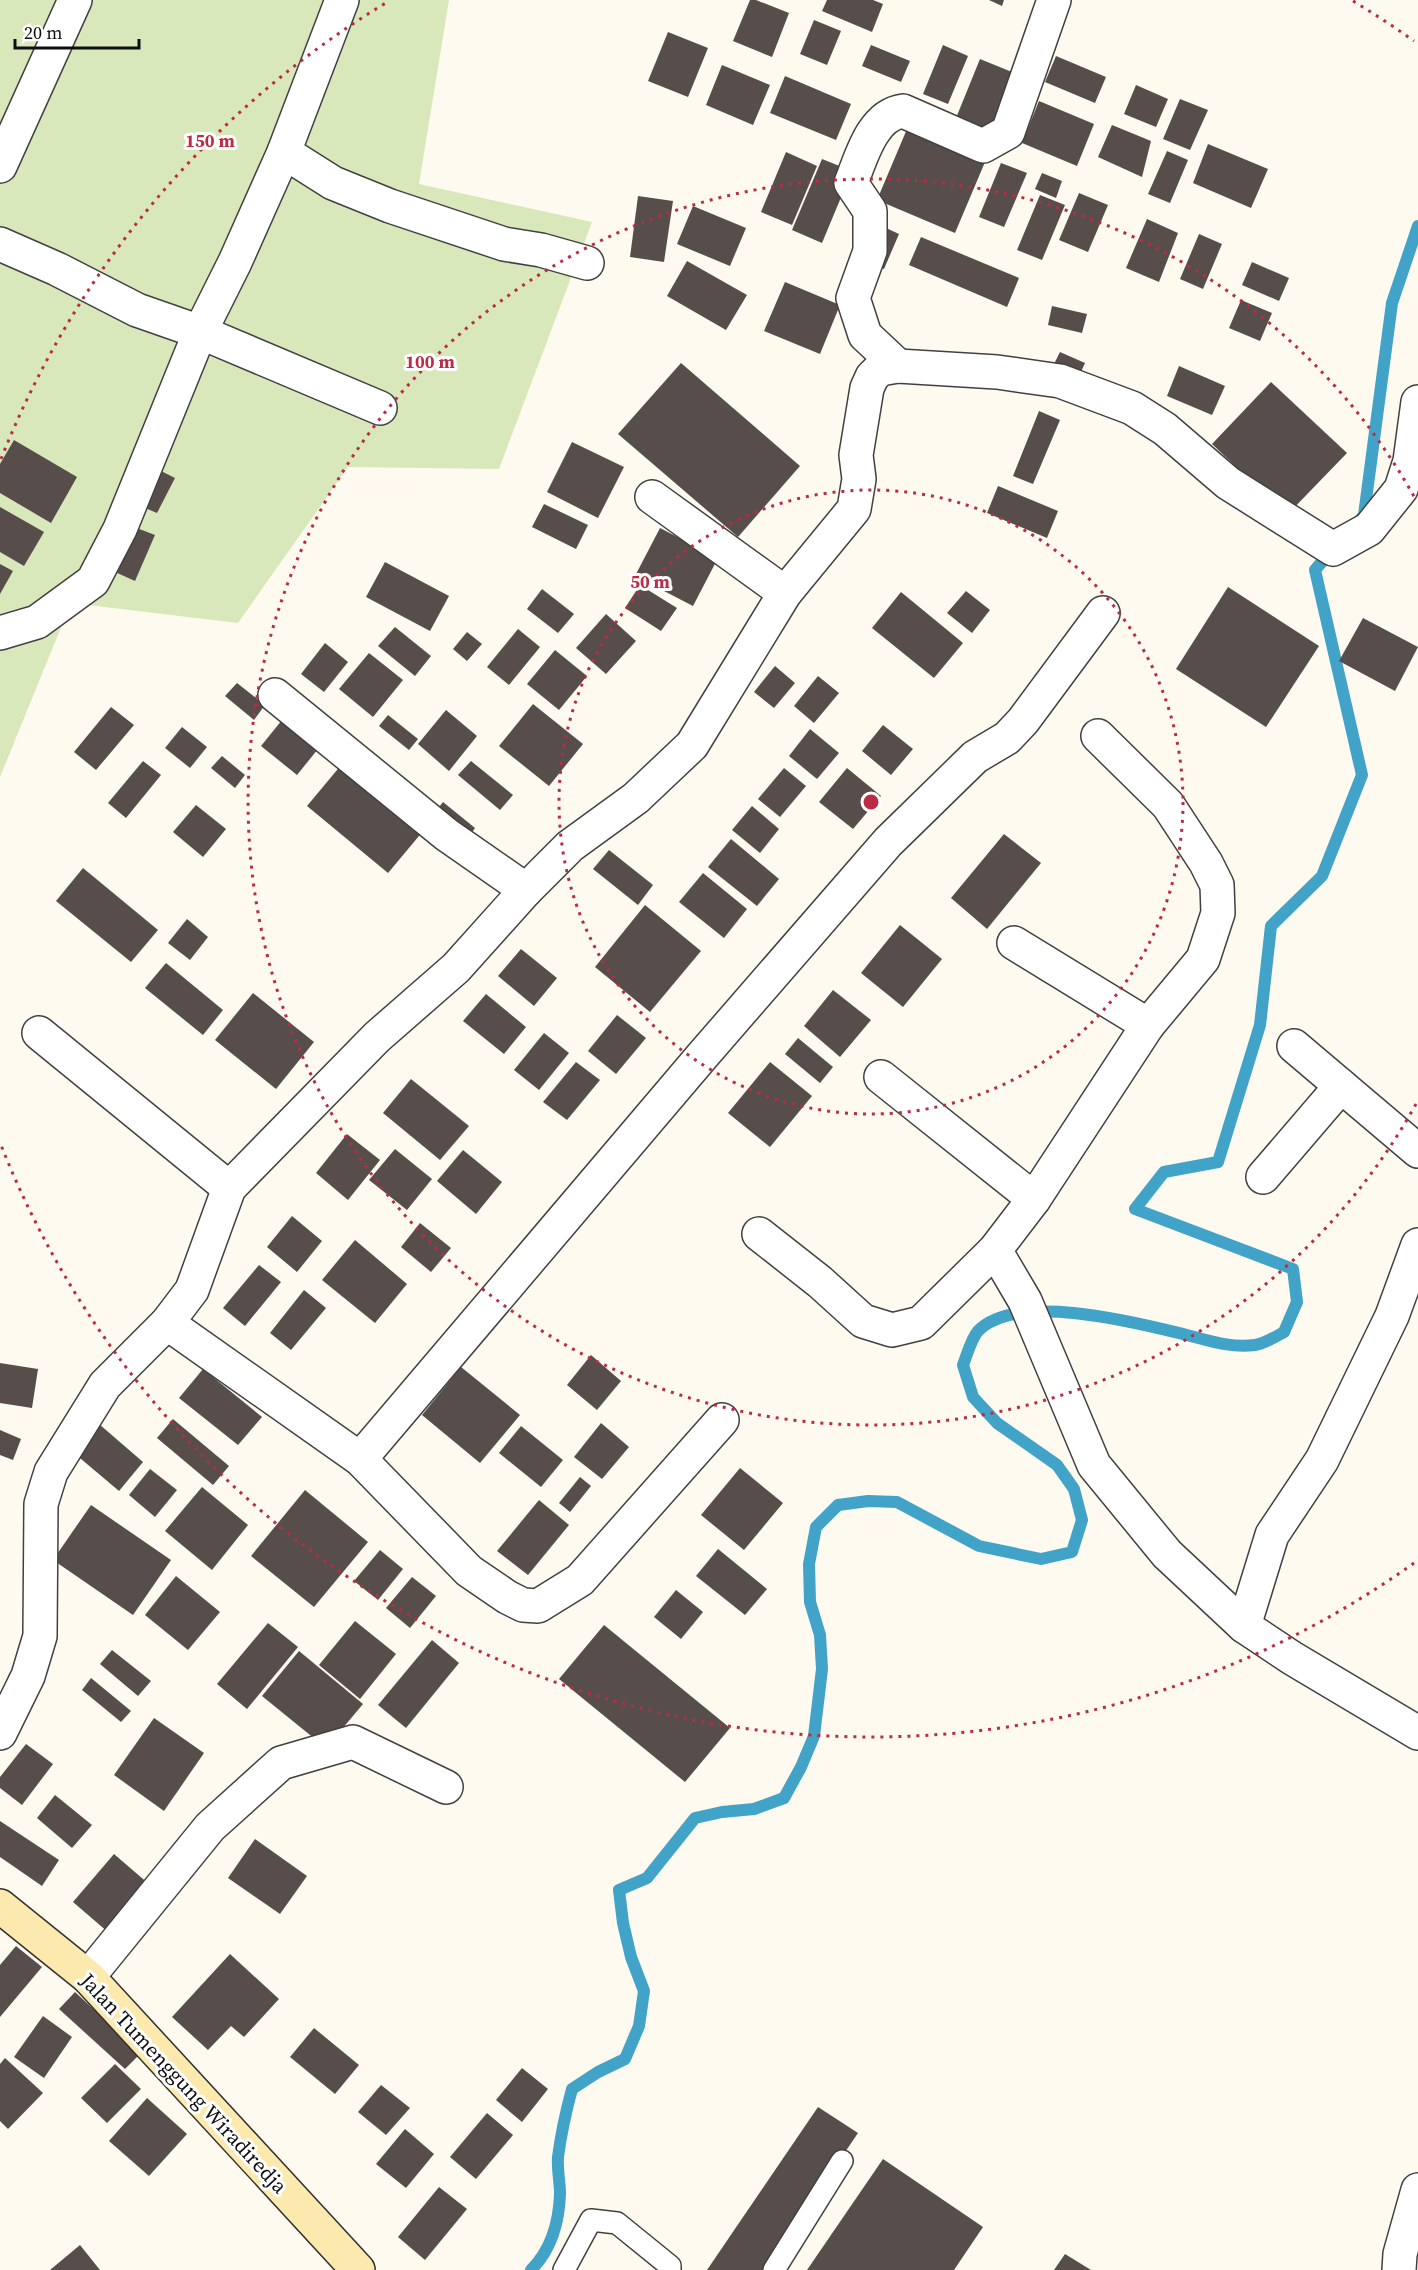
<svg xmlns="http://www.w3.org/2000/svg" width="1418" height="2270" viewBox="0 0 1418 2270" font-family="'Source Serif 4',serif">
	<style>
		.green { fill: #d8e8bb }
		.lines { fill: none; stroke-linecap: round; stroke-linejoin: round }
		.stream { stroke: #41a3c7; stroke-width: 12 }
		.building { fill: #574e4b }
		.lane-casing { stroke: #414141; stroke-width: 24 }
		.street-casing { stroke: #414141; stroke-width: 36 }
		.secondary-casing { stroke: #303030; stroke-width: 36 }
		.lane { stroke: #fff; stroke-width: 21 }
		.street { stroke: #fff; stroke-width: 33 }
		.secondary { stroke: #fbe9ae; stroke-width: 33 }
		.ring { fill: none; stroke: #b92c44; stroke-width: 3; stroke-dasharray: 3 6 }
		.labels { text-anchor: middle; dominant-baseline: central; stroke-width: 6; stroke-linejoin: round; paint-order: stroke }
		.street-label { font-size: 21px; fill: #0e0e0e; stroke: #fff }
		.centre { fill: #b92c44; stroke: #fff; stroke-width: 3 }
		.ring-label { font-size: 18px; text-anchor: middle; font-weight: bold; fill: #b92c44; stroke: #fff; stroke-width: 6; stroke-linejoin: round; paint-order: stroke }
	</style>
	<rect width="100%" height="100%" fill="#fefaf0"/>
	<polygon class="green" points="0,0 449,0 419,184 592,222 499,469 348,467 238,623 71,603 0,777"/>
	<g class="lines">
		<g class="stream">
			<polyline points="1360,520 1364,515 1392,303 1418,226"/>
			<path d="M 531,2270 C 551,2250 559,2222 560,2194 C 560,2182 557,2169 558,2157 C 561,2134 566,2111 572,2089 L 598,2072 L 625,2059 L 639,2026 L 644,1991 L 631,1957 L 623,1923 L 619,1890 L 647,1878 L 695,1818 L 722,1812 L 754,1809 L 784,1798 L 801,1767 L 814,1736 L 822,1669 L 820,1635 L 810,1602 L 809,1564 L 816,1527 L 838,1505 L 868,1501 L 897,1502 L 979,1546 L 1041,1559 L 1072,1552 L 1082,1520 L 1074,1489 L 1057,1465 L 997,1423 L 973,1397 L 963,1365 C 967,1355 971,1339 978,1331 C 1017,1291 1138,1323 1187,1335 C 1210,1341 1231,1348 1255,1345 C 1264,1344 1275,1337 1284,1332 L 1297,1302 L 1293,1269 L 1135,1209 L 1164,1172 L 1218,1162 L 1260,1025 L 1271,926 L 1322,876 L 1362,775 L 1315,570 L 1332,550"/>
		</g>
	</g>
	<g class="building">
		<polygon points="750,0 756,0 789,13 772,57 733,41"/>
		<polygon points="827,0 873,0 883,4 872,32 822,11"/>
		<polygon points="989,0 1004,0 1002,6"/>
		<polygon points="814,20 841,31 827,65 800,54"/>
		<polygon points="668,32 708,48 688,97 648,81"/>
		<polygon points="871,45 910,61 901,82 862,66"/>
		<polygon points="943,45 968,56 948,104 923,94"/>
		<polygon points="1056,56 1106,77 1095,103 1045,82"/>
		<polygon points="980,59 1022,76 998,135 956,118"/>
		<polygon points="722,65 770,85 753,125 706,105"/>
		<polygon points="785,76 851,104 836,140 770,113"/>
		<polygon points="1136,85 1168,99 1156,127 1124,114"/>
		<polygon points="1180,99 1208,110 1190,150 1163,139"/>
		<polygon points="1039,101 1094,124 1077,166 1022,143"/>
		<polygon points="1112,125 1151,141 1142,177 1098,157"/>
		<polygon points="907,129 985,162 955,233 877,200"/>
		<polygon points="1208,144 1268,169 1251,208 1193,183"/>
		<polygon points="1167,151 1188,160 1170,203 1148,194"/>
		<polygon points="786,152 817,166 792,225 761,212"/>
		<polygon points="822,159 852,171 822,243 792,230"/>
		<polygon points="1001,163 1027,173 1004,227 979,217"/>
		<polygon points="1042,173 1062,181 1056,198 1035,189"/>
		<polygon points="1079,193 1108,205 1088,252 1059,240"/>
		<polygon points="1040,195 1065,205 1042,260 1017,250"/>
		<polygon points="638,196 673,201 664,262 630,257"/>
		<polygon points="693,206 746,228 730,266 677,244"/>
		<polygon points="1147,219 1178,233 1159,282 1126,268"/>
		<polygon points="886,228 899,234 884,269 871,264"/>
		<polygon points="1199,234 1222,244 1203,289 1180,279"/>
		<polygon points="921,237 1019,278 1007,307 909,265"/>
		<polygon points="687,261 747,295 726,330 667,296"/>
		<polygon points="1252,262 1289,278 1279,301 1242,285"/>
		<polygon points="785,282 840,305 820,354 764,331"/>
		<polygon points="1241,300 1272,313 1260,341 1229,328"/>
		<polygon points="1052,306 1087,314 1082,333 1048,325"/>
		<polygon points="1060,352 1085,363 1080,374 1054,364"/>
		<polygon points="681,363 800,466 738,537 618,434"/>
		<polygon points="1179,366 1225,386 1212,415 1167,396"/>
		<polygon points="1271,382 1347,453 1287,515 1212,444"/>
		<polygon points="1039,411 1060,420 1033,484 1013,476"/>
		<polygon points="14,440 77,477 51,523 0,493 0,464"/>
		<polygon points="572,442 624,467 598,518 547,492"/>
		<polygon points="161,471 175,478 157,513 143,507"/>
		<polygon points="998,486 1058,511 1047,538 987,513"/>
		<polygon points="544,504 588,525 576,549 532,527"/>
		<polygon points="0,507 44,532 24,566 0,552"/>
		<polygon points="134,527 155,535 135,581 115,572"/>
		<polygon points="660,528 718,558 693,606 635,576"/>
		<polygon points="385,562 449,596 430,631 366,597"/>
		<polygon points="0,564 13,571 0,594"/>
		<polygon points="640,585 677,608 661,631 625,608"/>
		<polygon points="1228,587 1319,646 1266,727 1176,669"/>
		<polygon points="542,589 574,614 558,633 527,609"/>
		<polygon points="966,591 990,610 972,633 947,613"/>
		<polygon points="901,592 963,643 934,678 872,628"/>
		<polygon points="606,614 636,641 606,674 576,648"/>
		<polygon points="1363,618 1418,647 1395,691 1339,661"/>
		<polygon points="395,627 431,656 415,676 378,646"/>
		<polygon points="518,629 540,647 509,685 487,667"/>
		<polygon points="467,632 482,644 467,661 453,649"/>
		<polygon points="325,643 348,662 324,692 301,674"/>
		<polygon points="555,650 587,676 559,710 527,684"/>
		<polygon points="369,653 403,680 373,717 339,689"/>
		<polygon points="775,666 795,683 774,708 754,692"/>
		<polygon points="818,676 839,693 814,723 794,706"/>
		<polygon points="237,683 265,705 254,720 225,696"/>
		<polygon points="533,704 583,744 549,786 499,746"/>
		<polygon points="111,707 134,725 96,770 74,752"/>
		<polygon points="446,710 477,736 449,771 418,744"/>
		<polygon points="388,715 418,739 409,750 379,726"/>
		<polygon points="282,720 318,749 297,775 261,746"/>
		<polygon points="883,725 913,749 891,775 862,751"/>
		<polygon points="182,727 207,747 190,768 165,748"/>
		<polygon points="810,729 839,753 817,779 789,756"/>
		<polygon points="222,756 245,775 235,788 211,768"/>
		<polygon points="143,761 161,775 126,818 108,803"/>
		<polygon points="471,761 513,795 500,810 458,775"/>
		<polygon points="342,764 424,830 388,873 307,806"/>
		<polygon points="784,768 806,786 780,817 758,799"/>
		<polygon points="847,768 881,796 853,829 819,802"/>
		<polygon points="443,802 475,828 468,838 436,811"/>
		<polygon points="196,805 226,829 203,857 173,832"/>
		<polygon points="752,806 779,829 760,853 732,830"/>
		<polygon points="1004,834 1041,863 987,929 951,898"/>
		<polygon points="731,839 779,879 757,906 708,867"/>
		<polygon points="609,850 653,885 638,905 593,869"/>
		<polygon points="83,868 158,930 131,962 56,901"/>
		<polygon points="703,873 747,909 724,938 679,902"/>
		<polygon points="645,905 701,951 650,1012 595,967"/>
		<polygon points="187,919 208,937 190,960 168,943"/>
		<polygon points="900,925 942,959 903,1007 861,973"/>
		<polygon points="521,949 557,978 534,1006 498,976"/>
		<polygon points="166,963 223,1010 203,1035 145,988"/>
		<polygon points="833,990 871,1020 840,1057 804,1026"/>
		<polygon points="253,993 314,1042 276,1089 215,1040"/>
		<polygon points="486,994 526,1027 504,1054 463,1021"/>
		<polygon points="617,1015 646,1038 616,1074 588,1051"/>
		<polygon points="544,1033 569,1053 539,1090 514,1070"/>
		<polygon points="798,1038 833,1067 820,1083 785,1054"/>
		<polygon points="576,1062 600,1080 567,1120 543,1102"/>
		<polygon points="770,1062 812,1096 770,1147 728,1113"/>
		<polygon points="411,1079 469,1126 440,1160 383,1113"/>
		<polygon points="347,1134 380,1160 348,1200 316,1173"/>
		<polygon points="395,1149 432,1179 407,1210 369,1180"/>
		<polygon points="463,1150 502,1182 476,1214 437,1181"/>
		<polygon points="292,1216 322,1241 297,1272 267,1247"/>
		<polygon points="420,1223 451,1248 431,1272 401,1247"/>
		<polygon points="355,1240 407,1284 375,1323 322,1280"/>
		<polygon points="259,1265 281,1282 245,1326 223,1308"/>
		<polygon points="304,1290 326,1308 291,1350 270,1333"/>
		<polygon points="591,1355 621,1381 597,1410 567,1385"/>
		<polygon points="0,1363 38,1369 32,1408 0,1403"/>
		<polygon points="461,1367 520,1415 480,1463 422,1415"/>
		<polygon points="203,1369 262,1417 238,1445 179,1398"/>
		<polygon points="173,1419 229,1466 213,1485 157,1438"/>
		<polygon points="601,1423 629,1447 602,1479 574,1457"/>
		<polygon points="99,1424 143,1462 119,1491 74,1453"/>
		<polygon points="521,1426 563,1460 541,1487 499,1453"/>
		<polygon points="0,1430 21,1439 13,1460 0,1455"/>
		<polygon points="740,1468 783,1503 744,1550 701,1515"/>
		<polygon points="150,1469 177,1490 155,1517 129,1495"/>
		<polygon points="580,1477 591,1486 570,1512 559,1503"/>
		<polygon points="202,1487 248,1525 212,1570 165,1531"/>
		<polygon points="305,1490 368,1542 314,1607 251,1556"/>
		<polygon points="539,1500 569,1525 528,1575 497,1551"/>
		<polygon points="91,1505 171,1560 133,1615 53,1560"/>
		<polygon points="718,1549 767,1589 745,1615 696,1576"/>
		<polygon points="380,1550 403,1569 378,1600 354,1581"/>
		<polygon points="176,1576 220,1612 188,1650 145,1615"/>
		<polygon points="412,1577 436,1596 410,1628 386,1608"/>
		<polygon points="676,1590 703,1612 681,1639 654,1617"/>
		<polygon points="355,1621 396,1654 360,1699 319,1665"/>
		<polygon points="268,1623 298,1647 247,1709 217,1684"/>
		<polygon points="604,1625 730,1728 685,1782 559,1679"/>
		<polygon points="432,1640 459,1663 406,1728 378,1705"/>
		<polygon points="112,1650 151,1681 138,1696 100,1664"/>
		<polygon points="299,1651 363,1704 326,1748 262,1696"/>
		<polygon points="91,1678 131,1711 121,1722 82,1690"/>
		<polygon points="154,1718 204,1753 164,1811 114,1775"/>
		<polygon points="26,1744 53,1764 22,1805 0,1788 0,1777"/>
		<polygon points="55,1795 92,1825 72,1848 37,1818"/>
		<polygon points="0,1821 59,1860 42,1886 0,1857"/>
		<polygon points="255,1839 307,1876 280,1914 228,1878"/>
		<polygon points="114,1854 150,1885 109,1933 73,1902"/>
		<polygon points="16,1946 42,1967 0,2017 0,1965"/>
		<polygon points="230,1954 279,1999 244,2037 231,2026 208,2050 172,2017"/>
		<polygon points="75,1992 141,2053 125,2069 59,2009"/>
		<polygon points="43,2016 72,2037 44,2078 14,2057"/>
		<polygon points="314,2028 359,2065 335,2094 290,2057"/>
		<polygon points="5,2058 43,2093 8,2129 0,2121 0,2064"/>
		<polygon points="115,2064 141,2089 107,2123 81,2098"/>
		<polygon points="522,2068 548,2089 522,2122 496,2100"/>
		<polygon points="381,2085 410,2108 386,2135 358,2112"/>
		<polygon points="147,2098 187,2134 149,2176 109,2141"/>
		<polygon points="818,2107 858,2133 765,2270 707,2270"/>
		<polygon points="487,2113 513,2135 476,2179 450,2157"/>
		<polygon points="405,2129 434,2154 406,2188 376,2164"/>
		<polygon points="883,2159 983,2227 954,2270 807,2270"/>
		<polygon points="439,2187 467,2209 425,2260 398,2237"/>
		<polygon points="80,2245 100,2270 50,2270"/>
		<polygon points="1065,2254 1091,2270 1054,2270"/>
	</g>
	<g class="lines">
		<g class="lane-casing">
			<g id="lane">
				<polyline points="564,2270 591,2220 617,2223 670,2266 670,2270"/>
				<polyline points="774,2270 842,2161"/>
			</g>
		</g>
		<g class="street-casing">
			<g id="street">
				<polyline points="284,152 333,183 390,206 504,244 541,250 587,263"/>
				<polyline points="0,166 75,0"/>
				<polyline points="0,244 57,269 137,310 200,332 380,408"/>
				<path d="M 898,366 L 865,335 L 853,298 L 870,251 L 870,211 L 851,183 C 861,158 872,115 903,111 L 983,146 L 1008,132 L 1054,0"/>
				<polyline points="652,497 785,593"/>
				<polyline points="0,633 37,622 93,581 120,529 200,332 235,262 284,152 342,0"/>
				<polyline points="275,695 447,835 526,890"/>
				<polyline points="1098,736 1168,805 1206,863 1217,885 1218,913 1203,959 1148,1025 1034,1199 995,1250 1025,1301 1094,1465 1167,1554 1244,1626"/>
				<polyline points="1014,943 1148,1025"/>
				<polyline points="39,1033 229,1188"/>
				<polyline points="1294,1046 1418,1151"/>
				<polyline points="881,1077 1034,1199"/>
				<polyline points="1263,1177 1341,1086"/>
				<polyline points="759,1234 820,1282 863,1321 892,1330 921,1323 995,1250"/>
				<polyline points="1418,1245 1392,1316 1322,1460 1272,1535 1244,1626 1292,1658 1418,1733"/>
				<polyline points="167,1323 360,1459 469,1571 507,1597 523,1605 538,1606 580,1580 722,1420"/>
				<polyline points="360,1459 703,1055 888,842 975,757 1007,738 1023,721 1103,613"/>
				<polyline points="0,1733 28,1676 40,1636 41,1504 51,1472 105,1385 167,1323 192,1290 229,1188 377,1037 456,968 526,890 570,846 636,798 692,745 785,593 854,509 859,479 856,455 867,388 872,377 880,369 898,366 997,372 1060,381 1132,408 1165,429 1228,483 1333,549 1369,529 1401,489 1410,461 1418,402"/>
				<polyline points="88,1977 210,1827 281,1763 353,1742 446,1787"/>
				<polyline points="1399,2270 1400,2254 1418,2190"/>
			</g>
		</g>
		<g class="secondary-casing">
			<polyline id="secondary" points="0,1906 88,1977 358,2270"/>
		</g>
		<use href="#lane" class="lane"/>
		<use href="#street" class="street"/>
		<use href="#secondary" class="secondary"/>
	</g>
	<g class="ring">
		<circle cx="871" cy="802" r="312"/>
		<path d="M1416 1104A623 623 0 1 1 1416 500"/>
		<path d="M1414 1563A935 935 0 0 1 1 1145M1 459A935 935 0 0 1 389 1M1353 1A935 935 0 0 1 1414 41"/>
	</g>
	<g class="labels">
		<g class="street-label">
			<text transform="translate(184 2083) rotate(47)">Jalan Tumenggung Wiradiredja</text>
		</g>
	</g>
	<circle cx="871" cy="802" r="9" class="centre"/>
	<g class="ring-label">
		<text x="210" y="147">150 m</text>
		<text x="430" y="368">100 m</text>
		<text x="650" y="588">50 m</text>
	</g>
	<path d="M15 39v9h124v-9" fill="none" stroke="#0e0e0e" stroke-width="3"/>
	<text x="24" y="39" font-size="18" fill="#0e0e0e" stroke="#ffffff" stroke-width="4.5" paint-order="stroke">20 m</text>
</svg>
